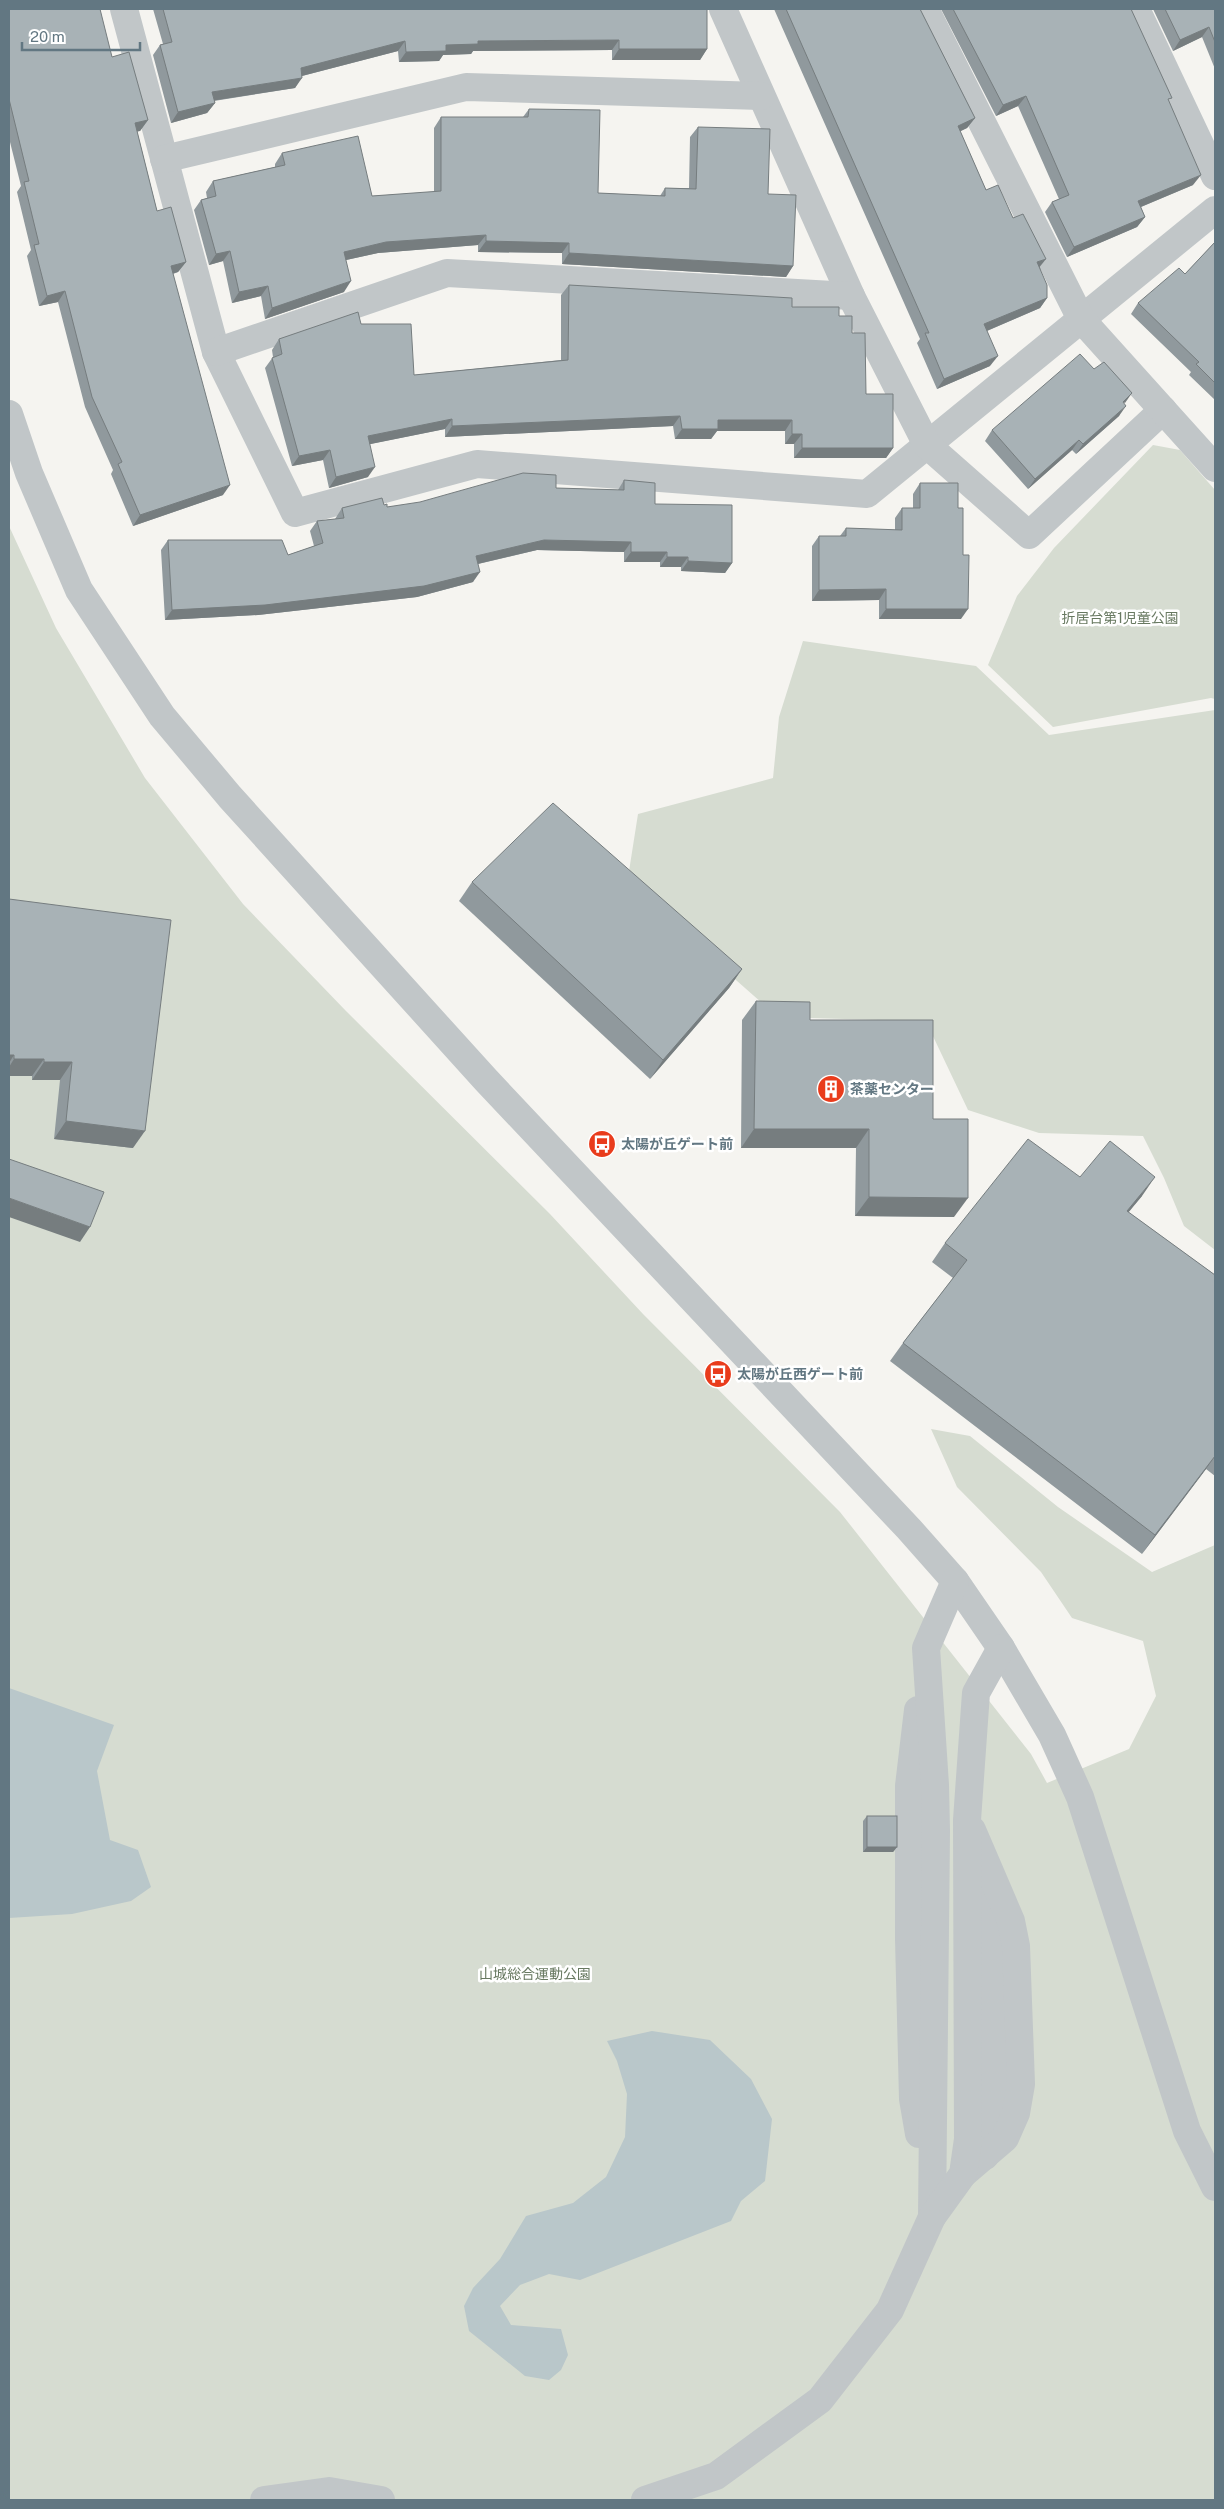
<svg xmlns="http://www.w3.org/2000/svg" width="1224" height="2509" viewBox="0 0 1224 2509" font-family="'Public Sans','Noto Sans JP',sans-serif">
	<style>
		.green { fill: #d6dcd1 }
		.water { fill: #b9c7ca }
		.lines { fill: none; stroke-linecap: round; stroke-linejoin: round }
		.minor { stroke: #c1c6c8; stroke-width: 28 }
		.wall { fill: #90999d }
		.shaded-wall { fill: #767d7f }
		.building { fill: #a8b2b6; stroke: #767d7f }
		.labels { text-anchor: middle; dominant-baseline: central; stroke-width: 5; stroke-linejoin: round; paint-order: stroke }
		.park-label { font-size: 14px; fill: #687961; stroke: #fff }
		.poi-label { font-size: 14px; font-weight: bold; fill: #627782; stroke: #fff; text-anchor: start }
	</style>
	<rect width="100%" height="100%" fill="#f5f4f0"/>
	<g class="green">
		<polygon points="1153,445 1180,450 1215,490 1215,699 1211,698 1053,727 988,665 1017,596 1054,548"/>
		<polygon points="9,526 56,628 145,778 243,904 346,1011 550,1214 643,1314 840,1512 1031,1754 1047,1783 1129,1749 1156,1696 1143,1641 1072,1618 1041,1572 957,1487 931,1429 970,1436 1058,1507 1152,1572 1215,1545 1215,2500 9,2500"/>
		<polygon points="803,641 976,666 1049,735 1215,710 1215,1250 1184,1226 1164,1178 1143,1136 1039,1133 968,1110 931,1032 878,1020 778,1017 627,884 638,814 773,778 779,717"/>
	</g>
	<g class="water">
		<polygon points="9,1688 114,1725 97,1771 110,1840 138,1850 151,1887 131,1901 72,1914 9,1918"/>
		<polygon points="652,2031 710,2040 751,2079 772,2119 765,2181 741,2201 731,2221 580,2280 549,2274 520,2285 500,2306 511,2325 561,2329 568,2355 561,2370 549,2380 525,2376 469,2331 464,2306 473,2288 500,2259 526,2216 573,2203 606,2177 625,2137 627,2094 617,2061 607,2041"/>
	</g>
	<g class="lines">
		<g class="minor">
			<polyline points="124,9 216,352 295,513 477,464 867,494 1215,210"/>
			<polyline points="723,9 851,296 927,445 1029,535 1163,410"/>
			<polyline points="925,9 1081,319 1215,468"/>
			<polyline points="1136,9 1215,176"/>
			<polyline points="164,159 466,87 761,96"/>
			<polyline points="216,352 447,273 851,296"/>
			<polyline points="9,414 29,473 79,590 162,716 230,797 486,1080 909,1529 955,1581 1001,1648 1052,1735 1080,1797 1187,2131 1215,2187"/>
			<polyline points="918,1710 909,1786 909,1939 913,2099 919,2134"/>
			<polyline points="985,2156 992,2122 994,2076 992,1891"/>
			<polyline points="963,2174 1005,2138 1016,2113 1021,2084 1016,1946 1011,1921 972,1830"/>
			<polyline points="932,2217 936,1831 935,1785 926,1648 955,1581"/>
			<polyline points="264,2500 329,2491 381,2500"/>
			<polyline points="645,2500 716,2476 820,2400 890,2310 932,2217 963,2174 968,2139 967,1820 976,1693 1001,1648"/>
		</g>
	</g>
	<g class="wall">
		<polygon points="9,9 112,57 148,120 140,131 137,131 157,211 186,262 178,272 173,274 223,495 133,526 111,474 113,470 85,407 58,302 39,306 27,256 31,250 17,192 21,186 9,138"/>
		<polygon points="153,9 707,9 707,49 700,60 612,60 612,50 473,51 471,54 443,55 439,61 399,62 398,51 302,76 295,88 214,101 215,103 207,113 171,123 153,55 160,45 163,44"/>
		<polygon points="774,9 920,9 975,118 967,128 960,131 986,190 1013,218 1040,267 1047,298 1040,308 987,331 990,366 937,389 917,343 920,339"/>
		<polygon points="941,9 1131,9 1169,102 1193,185 1141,207 1145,217 1137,227 1067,257 1045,212 1052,202 1059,199 1018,106 996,116"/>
		<polygon points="1153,9 1215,9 1215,69 1202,37 1173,51"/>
		<polygon points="529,109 598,193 660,196 665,188 689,188 690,137 698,127 768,194 793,266 786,277 562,264 562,253 478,252 478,245 378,253 346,260 344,292 265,319 261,296 232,303 223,261 209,265 194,210 201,200 207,198 206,192 213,181 275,167 275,164 282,153 372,196 434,192 434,128 441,117 523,117"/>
		<polygon points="1215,242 1215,400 1189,375 1191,372 1131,314 1138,303 1185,274"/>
		<polygon points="569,285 792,307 839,316 852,333 866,394 893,448 886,458 794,458 794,444 785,444 785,431 717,431 711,439 675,439 673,426 445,437 445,429 370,444 368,477 329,488 323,460 292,466 265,368 273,357 272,350 279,339 361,324 414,375 561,360 561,295"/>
		<polygon points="1124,404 1119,416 1076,454 1072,450 1028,489 985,441 992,430"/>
		<polygon points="624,480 732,563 725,573 681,571 681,567 660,567 660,562 624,562 624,552 537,550 478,564 473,582 417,597 258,615 165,620 161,550 168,540 288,555 314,546 310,531 317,521 335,519 342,508 384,505 387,507 556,488 618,490"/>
		<polygon points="920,483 958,508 961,619 879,619 879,600 812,601 812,546 819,536 840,536 846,528 895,530 895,518 902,508 913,508 913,494"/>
		<polygon points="472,882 742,969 729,988 650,1079 459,901"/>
		<polygon points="9,899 133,1148 54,1139 60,1080 32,1080 32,1076 9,1076"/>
		<polygon points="756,1001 810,1020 933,1119 954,1217 855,1216 856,1148 741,1148 742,1020"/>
		<polygon points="1080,1177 1142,1196 1128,1212 1215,1275 1215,1476 1206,1469 1142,1554 890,1361 903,1343 953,1278 932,1262 945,1243"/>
		<polygon points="867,1816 897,1847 893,1852 863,1852 863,1821"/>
	</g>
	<g class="shaded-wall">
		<polygon points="1209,27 1202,37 1173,51 1180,40"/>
		<polygon points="619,40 612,50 473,51 471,54 443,55 439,61 399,62 406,52 446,45 478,41"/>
		<polygon points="405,41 398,51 294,78 301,68"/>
		<polygon points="619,49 707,49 700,60 612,60"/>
		<polygon points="302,78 295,88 204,102 212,92"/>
		<polygon points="1026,96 1018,106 996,116 1003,105"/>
		<polygon points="215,103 207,113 171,123 178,112"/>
		<polygon points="975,118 967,128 951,136 958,126"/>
		<polygon points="148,120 140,131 128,134 135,123"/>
		<polygon points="1201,175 1193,185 1131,211 1138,201"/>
		<polygon points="1145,217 1137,227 1067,257 1074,247"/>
		<polygon points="486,235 478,245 378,253 337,262 344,252 386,242"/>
		<polygon points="486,241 569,243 562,253 478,252"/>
		<polygon points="230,251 223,261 209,265 216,254"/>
		<polygon points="569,253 793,266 786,277 562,264"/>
		<polygon points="1046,259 1038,269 1037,262"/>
		<polygon points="186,262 178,272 164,276 171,266"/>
		<polygon points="351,281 344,292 265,319 272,308"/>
		<polygon points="268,286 261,296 232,303 239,292"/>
		<polygon points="65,291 58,302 39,306 47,296"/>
		<polygon points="1047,298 1040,308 977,335 984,324"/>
		<polygon points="998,356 990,366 937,389 944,379"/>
		<polygon points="1132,393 1125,403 1123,402"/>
		<polygon points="1126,406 1119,416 1076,454 1083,444"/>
		<polygon points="680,416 673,426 445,437 452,426"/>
		<polygon points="452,419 445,429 361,446 368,436"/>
		<polygon points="718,420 792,420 785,431 717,431 711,439 675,439 682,429"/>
		<polygon points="792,434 802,434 794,444 785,444"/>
		<polygon points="1079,440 1072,450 1028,489 1035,479"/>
		<polygon points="802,448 893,448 886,458 794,458"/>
		<polygon points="330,450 323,460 292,466 299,456"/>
		<polygon points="375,467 368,477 329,488 336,477"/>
		<polygon points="230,485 223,495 133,526 140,515"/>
		<polygon points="544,540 631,542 624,552 537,550 469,566 476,556"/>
		<polygon points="631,552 667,552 660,562 624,562"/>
		<polygon points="667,557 688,557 681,567 660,567"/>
		<polygon points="688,561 732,563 725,573 681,571"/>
		<polygon points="480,572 473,582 417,597 258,615 165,620 172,610"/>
		<polygon points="886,589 879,600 812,601 819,590"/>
		<polygon points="886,609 968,609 961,619 879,619"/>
		<polygon points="742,969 729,988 650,1079 663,1060"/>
		<polygon points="9,1055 14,1055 9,1063"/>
		<polygon points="14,1059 44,1059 32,1076 9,1076 9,1067"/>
		<polygon points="44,1062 72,1062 60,1080 32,1080"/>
		<polygon points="66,1121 145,1131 133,1148 54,1139"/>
		<polygon points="754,1129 869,1129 856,1148 741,1148"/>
		<polygon points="1155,1177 1142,1196 1114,1230 1127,1211"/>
		<polygon points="869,1197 968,1198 954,1217 855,1216"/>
		<polygon points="9,1198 90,1227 80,1242 9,1217"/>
		<polygon points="1215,1456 1206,1469 1142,1554 1155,1535"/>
		<polygon points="867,1847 897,1847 893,1852 863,1852"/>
	</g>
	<g class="building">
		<polygon points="9,9 100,9 112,57 129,52 148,120 135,123 157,211 171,207 186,262 171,266 230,485 140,515 118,464 122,462 92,397 65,291 47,296 34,245 39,244 24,182 29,181 9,99"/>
		<polygon points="163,9 707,9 707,49 619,49 619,40 478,41 478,44 446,45 446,51 406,52 405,41 301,68 302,78 212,92 215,103 178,112 160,45 172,42"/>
		<polygon points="786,9 920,9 975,118 958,126 986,190 998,185 1013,218 1023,214 1046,259 1037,262 1047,285 1047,298 984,324 998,356 944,379 925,333 929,333"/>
		<polygon points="953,9 1131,9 1172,98 1168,99 1201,175 1138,201 1145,217 1074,247 1052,202 1069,195 1026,96 1003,105"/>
		<polygon points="1165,9 1215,9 1215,42 1209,27 1180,40"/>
		<polygon points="529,109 600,110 598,193 665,196 665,188 696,189 698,127 770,129 768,194 796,195 793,266 569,253 569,243 486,241 486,235 386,242 344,252 351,281 272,308 268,286 239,292 230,251 216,254 201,200 216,196 213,181 285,165 282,153 358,136 372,196 441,191 441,117 528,117"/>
		<polygon points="1215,242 1215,383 1196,364 1199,362 1138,303 1179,268 1185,274"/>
		<polygon points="569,285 792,298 792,307 839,307 839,316 852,316 852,333 865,333 866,394 893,394 893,448 802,448 802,434 792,434 792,420 718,420 718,429 682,429 680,416 452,426 452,419 368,436 375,467 336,477 330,450 299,456 272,358 282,354 279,339 358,312 361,324 411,324 414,375 568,360"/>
		<polygon points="1080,354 1094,369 1104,362 1132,393 1123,402 1126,406 1083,444 1079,440 1035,479 992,430"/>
		<polygon points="523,473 556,475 556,488 624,490 624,480 655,483 655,504 732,505 732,563 688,561 688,557 667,557 667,552 631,552 631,542 544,540 476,556 480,572 424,586 265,605 172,610 168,540 282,540 288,555 323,543 317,521 344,518 342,508 382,498 384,505 387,504 387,507 420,502"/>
		<polygon points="920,483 958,483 958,508 963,508 963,555 969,555 968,609 886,609 886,589 819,590 819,536 846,536 846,528 902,530 902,508 920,508"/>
		<polygon points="553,803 742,969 663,1060 472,882"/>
		<polygon points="9,899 171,920 145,1131 66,1121 72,1062 44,1062 44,1059 14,1059 14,1055 9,1055"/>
		<polygon points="756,1001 810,1002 810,1020 933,1020 933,1119 968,1119 968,1198 869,1197 869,1129 754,1129"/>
		<polygon points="1028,1139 1080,1177 1110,1141 1155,1177 1127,1211 1215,1275 1215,1456 1155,1535 903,1343 967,1260 945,1243"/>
		<polygon points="9,1159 104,1192 90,1227 9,1198"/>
		<rect x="867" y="1816" width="30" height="31"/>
	</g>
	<defs>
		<g id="building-disc" transform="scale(1.4375)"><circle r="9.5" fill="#e93c1c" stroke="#fff"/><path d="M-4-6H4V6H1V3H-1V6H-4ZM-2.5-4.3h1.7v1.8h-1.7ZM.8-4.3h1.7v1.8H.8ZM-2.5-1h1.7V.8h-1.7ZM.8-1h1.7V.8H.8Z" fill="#fff"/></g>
		<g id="bus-disc" transform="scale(1.4375)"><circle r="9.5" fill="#e93c1c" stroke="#fff"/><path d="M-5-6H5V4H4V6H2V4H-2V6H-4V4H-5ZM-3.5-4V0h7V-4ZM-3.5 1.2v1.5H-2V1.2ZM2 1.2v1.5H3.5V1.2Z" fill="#fff"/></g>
	</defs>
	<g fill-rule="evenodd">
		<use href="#building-disc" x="831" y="1089"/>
		<use href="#bus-disc" x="602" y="1144"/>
		<use href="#bus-disc" x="718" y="1374"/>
	</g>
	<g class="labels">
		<g class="park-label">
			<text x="1120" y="618">折居台第1児童公園</text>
			<text x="535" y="1974">山城総合運動公園</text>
		</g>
		<g class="poi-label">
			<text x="850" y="1089">茶薬センター</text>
			<text x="621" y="1144">太陽が丘ゲート前</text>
			<text x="737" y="1374">太陽が丘西ゲート前</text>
		</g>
	</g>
	<rect width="1224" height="2509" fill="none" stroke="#627782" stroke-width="20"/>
	<path d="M22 42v8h118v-8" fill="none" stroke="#627782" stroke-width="2.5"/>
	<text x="30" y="42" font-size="15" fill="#627782" stroke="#ffffff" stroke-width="4" paint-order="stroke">20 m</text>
</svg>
